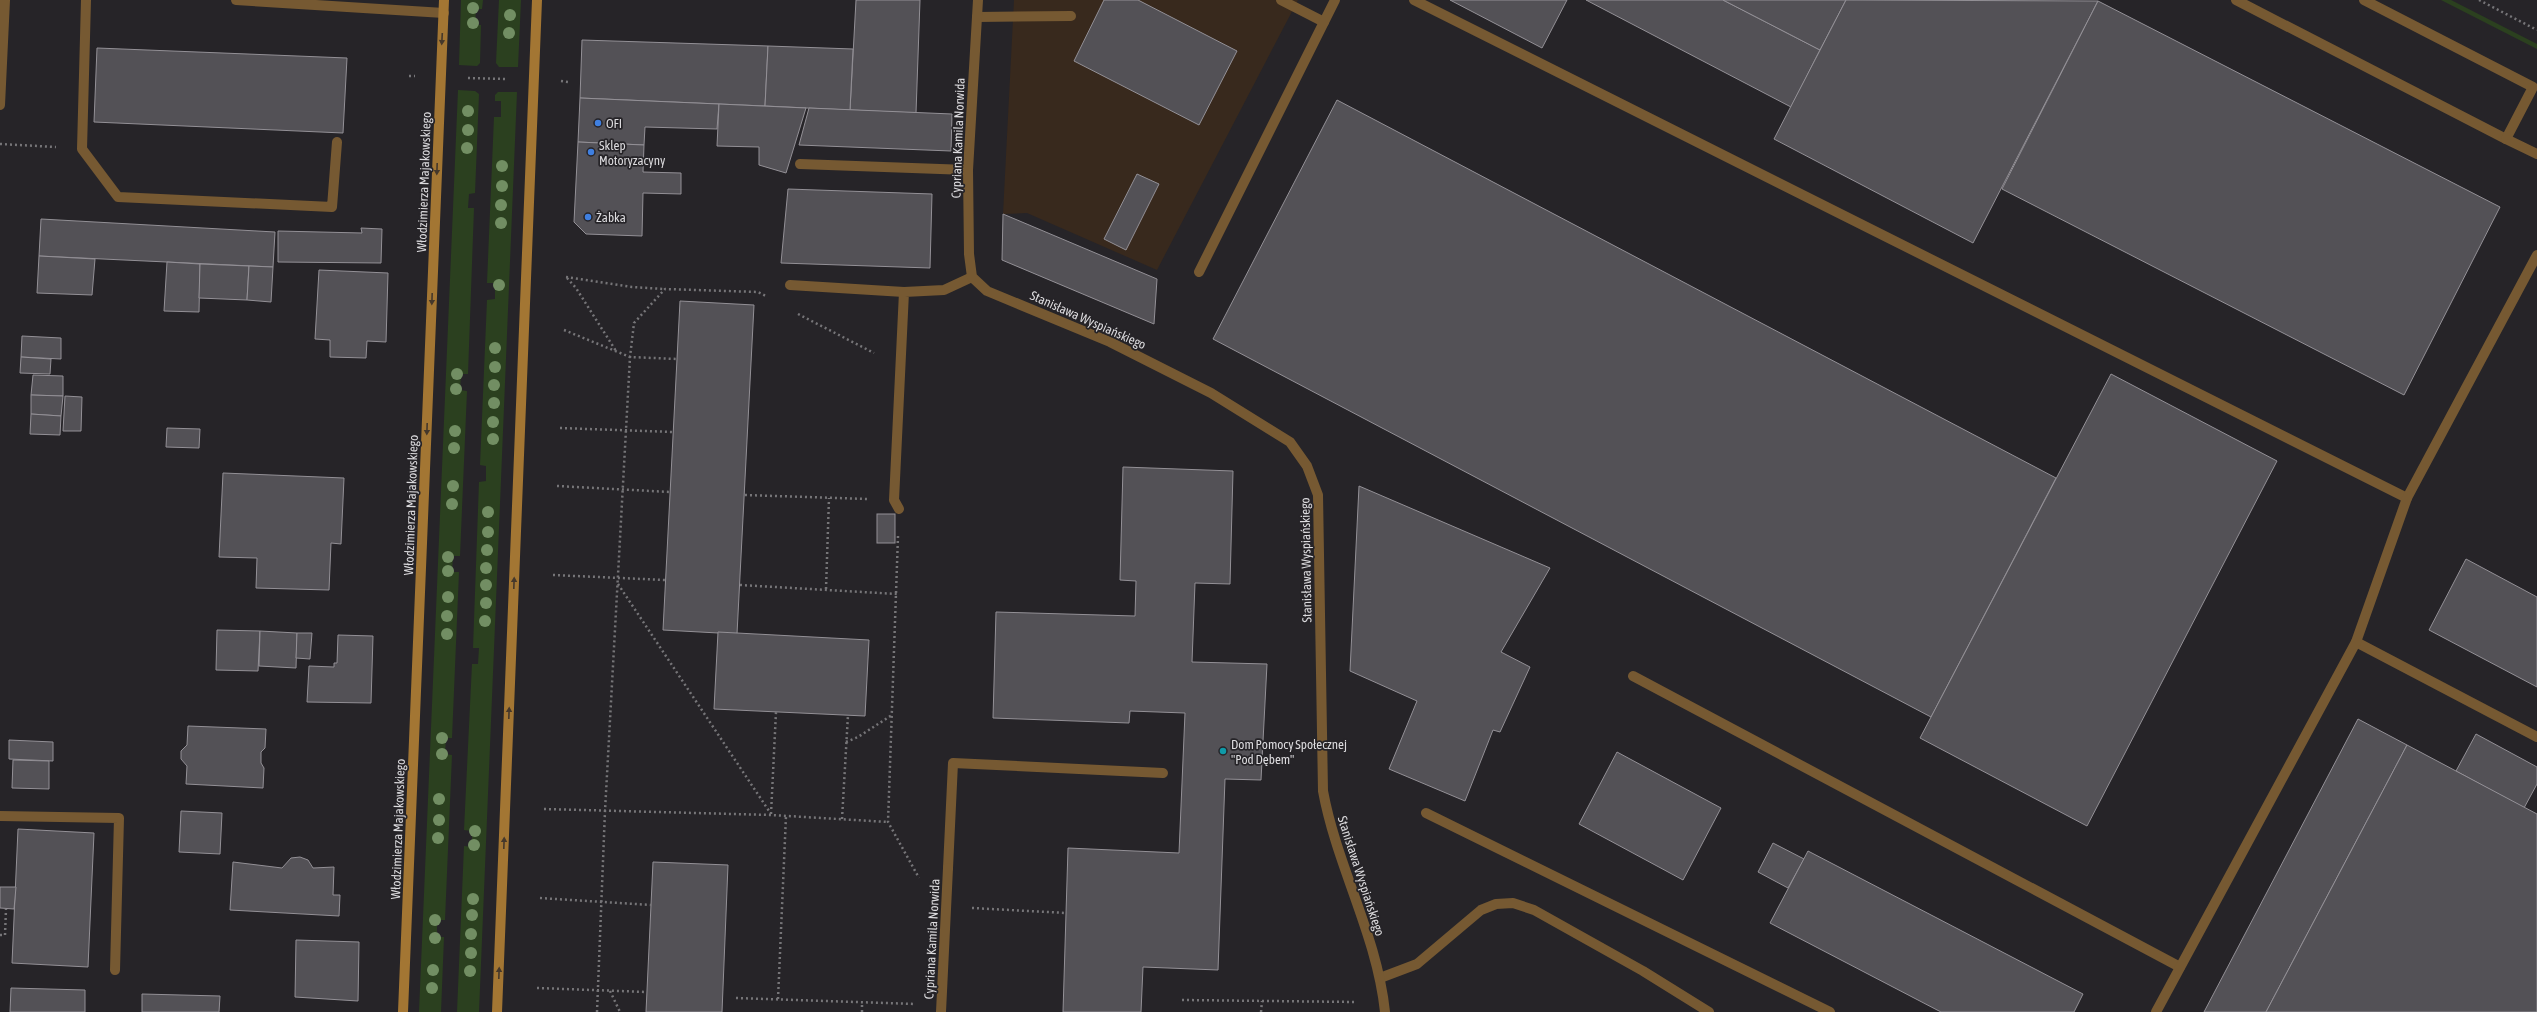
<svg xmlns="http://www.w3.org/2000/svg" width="2537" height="1012" viewBox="0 0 2537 1012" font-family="'Asap Condensed',sans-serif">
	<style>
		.commercial { fill: #38291d }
		.green { fill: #2b401f }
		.building { fill: #535156; stroke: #939096 }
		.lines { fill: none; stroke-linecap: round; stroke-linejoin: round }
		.path { stroke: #767578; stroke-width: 2.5; stroke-dasharray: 2 3; stroke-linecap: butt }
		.lane { stroke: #765932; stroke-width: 10 }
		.street { stroke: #765932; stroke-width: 10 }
		.secondary { stroke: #a37633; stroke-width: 10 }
		.tree { fill: #728e63 }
		.oneway { fill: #45382b }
		.shop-dot { fill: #3f7fe0; stroke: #262428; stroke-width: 1.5 }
		.culture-dot { fill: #0f9aa8; stroke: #262428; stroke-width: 1.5 }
		.labels { text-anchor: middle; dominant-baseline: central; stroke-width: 3.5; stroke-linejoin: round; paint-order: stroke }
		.poi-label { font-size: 13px; fill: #dcdbde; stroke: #262428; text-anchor: start }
		.street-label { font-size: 13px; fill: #dcdbde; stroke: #262428 }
	</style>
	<rect width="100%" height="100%" fill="#262428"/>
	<polygon class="commercial" points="1014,0 1298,0 1157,270 1027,213 1003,214"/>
	<g class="green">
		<polygon points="461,0 483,0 482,9 476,9 475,25 481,25 480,63 477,66 459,65"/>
		<polygon points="499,0 521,0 518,67 499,67 496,63"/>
		<polygon points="2441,0 2451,0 2537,44 2537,49"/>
		<polygon points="458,90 475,91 479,94 475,193 469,194 468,208 474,208 468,374 461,374 460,390 467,391 460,556 453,556 452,572 459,572 452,738 446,738 445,754 452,755 445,920 437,920 437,937 444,937 441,1012 419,1012"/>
		<polygon points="498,92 517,92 479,1012 457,1012 464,846 472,847 472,831 464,830 472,664 478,664 479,648 473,648 479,482 486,481 486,466 480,465 487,300 495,299 495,283 487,283 494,117 501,117 501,101 495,101 495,95"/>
	</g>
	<g class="building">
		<polygon points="856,0 920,0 916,113 850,110"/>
		<polygon points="1104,0 1138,0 1237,51 1199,125 1074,61"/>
		<polygon points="1450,0 1567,0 1542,48"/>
		<polygon points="1586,0 1723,0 1820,50 1791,107"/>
		<polygon points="1723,0 1846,0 1820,50"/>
		<polygon points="1846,0 2098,1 1973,243 1774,139"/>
		<polygon points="2098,1 2500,207 2404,395 2002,189"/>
		<polygon points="582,40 768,46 765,106 580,98"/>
		<polygon points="768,46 853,49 850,110 765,106"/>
		<polygon points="97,48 347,58 343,133 94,122"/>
		<polygon points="580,98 719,104 717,129 645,127 644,145 578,142"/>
		<polygon points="1337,100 2056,478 1931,717 1213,339"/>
		<polygon points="719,104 806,108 786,173 759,165 759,147 717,146"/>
		<polygon points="809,108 952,114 951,151 799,145"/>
		<polygon points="578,142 644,145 643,172 681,173 681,194 643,193 642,236 586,234 574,222"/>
		<polygon points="1137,174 1159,184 1126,250 1104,239"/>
		<polygon points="788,189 932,194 930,268 781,263"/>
		<polygon points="1003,214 1157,279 1154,324 1002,260"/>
		<polygon points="41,219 275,232 273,267 39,256"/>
		<polygon points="361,228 382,229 381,263 278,262 278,231 362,233"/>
		<polygon points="39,256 95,259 92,295 37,293"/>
		<polygon points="167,262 200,264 199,312 164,311"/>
		<polygon points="200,264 249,266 247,300 199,298"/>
		<polygon points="249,266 273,267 271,302 247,300"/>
		<polygon points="319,270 388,273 386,342 367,341 366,358 330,357 330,340 315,339"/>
		<polygon points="680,301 754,305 737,634 663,630"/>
		<polygon points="22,336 61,338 61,359 21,357"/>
		<polygon points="21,357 51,359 50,374 20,373"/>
		<polygon points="2111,374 2277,461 2087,826 1920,738"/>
		<polygon points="33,375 63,376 63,396 31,395"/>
		<polygon points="31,395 63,396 61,416 31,414"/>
		<polygon points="65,396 82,397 81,431 63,431"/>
		<polygon points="31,414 61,416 60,435 30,434"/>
		<polygon points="167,428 200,429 199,448 166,447"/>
		<polygon points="1123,467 1233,471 1230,584 1195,583 1192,662 1267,664 1261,780 1225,779 1218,970 1143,967 1141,1012 1063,1012 1068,848 1179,853 1185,713 1130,711 1129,723 993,718 996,612 1135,616 1136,581 1120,580"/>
		<polygon points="223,473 344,478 341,544 331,543 329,590 256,588 257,558 219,557"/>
		<polygon points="1359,486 1550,568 1501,652 1530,667 1500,732 1493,730 1465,801 1389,769 1417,701 1350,671"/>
		<rect x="877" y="514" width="18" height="29"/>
		<polygon points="2466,559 2537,597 2537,687 2429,630"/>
		<polygon points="217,630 260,631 258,671 216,670"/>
		<polygon points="260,631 297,633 296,668 259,666"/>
		<polygon points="718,632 869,640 865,716 714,709"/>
		<polygon points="297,633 312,633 310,659 296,658"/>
		<polygon points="338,635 373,636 371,703 307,702 309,666 334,667 334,663 337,663"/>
		<polygon points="2358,719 2407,745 2266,1012 2204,1012"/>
		<polygon points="188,726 266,729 265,748 261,752 261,763 264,768 263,788 186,784 187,766 181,759 181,751 187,745"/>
		<polygon points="2476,734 2537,767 2537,784 2524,808 2456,771"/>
		<polygon points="9,740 53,742 53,761 9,759"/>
		<polygon points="2407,745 2537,814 2537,1012 2266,1012"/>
		<polygon points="1617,752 1721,808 1683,880 1579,824"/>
		<polygon points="13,760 49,761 49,789 12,788"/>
		<polygon points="181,811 222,813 220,854 179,852"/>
		<polygon points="18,829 94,833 88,967 12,963"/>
		<polygon points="1773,843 1804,859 1788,888 1758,872"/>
		<polygon points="1808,851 2083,994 2074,1012 1941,1012 1770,923"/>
		<polygon points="300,857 308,860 313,868 334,867 333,895 340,895 339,916 230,910 233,862 282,868 291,858"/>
		<polygon points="653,862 728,865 722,1012 646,1012"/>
		<polygon points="0,887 16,887 14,909 0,908"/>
		<polygon points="296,940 359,942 358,1001 295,997"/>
		<polygon points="11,988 85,990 85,1012 10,1012"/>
		<polygon points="142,994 220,996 219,1012 142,1012"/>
	</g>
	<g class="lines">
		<g class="path">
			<polyline points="2479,0 2537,30"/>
			<polyline points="409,76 415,76"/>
			<polyline points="468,78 507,79"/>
			<polyline points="561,81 568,82"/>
			<polyline points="0,144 56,147"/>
			<polyline points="566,277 632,287 664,289"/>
			<polyline points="567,278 576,288 616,351"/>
			<polyline points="798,314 874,353"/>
			<polyline points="564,330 630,357 677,359"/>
			<polyline points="560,428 673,432"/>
			<polyline points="557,486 670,492"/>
			<polyline points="745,495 868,499"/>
			<polyline points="898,536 888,822 919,878"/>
			<polyline points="553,575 665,580"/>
			<polyline points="618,584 771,814"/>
			<polyline points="740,585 897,594"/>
			<polyline points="826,589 829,498"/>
			<polyline points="846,742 858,737 892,715"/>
			<polyline points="544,809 771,815 888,822"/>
			<polyline points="771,814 776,712"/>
			<polyline points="842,819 848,715"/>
			<polyline points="540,898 651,905"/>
			<polyline points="972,908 1066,913"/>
			<polyline points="0,935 5,935 6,909"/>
			<polyline points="537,988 647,992"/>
			<polyline points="610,991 620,1012"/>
			<polyline points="736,998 915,1004"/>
			<polyline points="778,999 786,816"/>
			<polyline points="1182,1000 1355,1002"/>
			<polyline points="597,1012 605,811 630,357 634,323 665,289 758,292 766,296"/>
			<polyline points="862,1012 862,1003"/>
			<polyline points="1261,1012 1262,1001"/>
		</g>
		<g class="lane">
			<polyline points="86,0 82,149 118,197 332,207 337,142"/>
			<polyline points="236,0 444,13"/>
			<polyline points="1281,0 1324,22"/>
			<polyline points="1414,0 2407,498"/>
			<polyline points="2236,0 2506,139"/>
			<polyline points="2364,0 2533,87 2506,139 2537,154"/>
			<polyline points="977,17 1071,16"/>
			<polyline points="800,164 968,170"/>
			<polyline points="1199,272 1335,0"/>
			<polyline points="790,285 904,292"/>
			<polyline points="899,509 894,500 904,292 944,290 972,277"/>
			<polyline points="2356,642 2537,737"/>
			<polyline points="1633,676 2180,967"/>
			<polyline points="1426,813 1830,1012"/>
			<polyline points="0,816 119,818 115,970"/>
			<polyline points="948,868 953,763 1163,773"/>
			<polyline points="1380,978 1417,964 1481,910 1496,904 1513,903 1534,910 1643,971 1709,1012"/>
			<polyline points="2156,1012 2356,642 2407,498 2537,255"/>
		</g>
		<g class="street">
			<path d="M 978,0 L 968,170 L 969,254 L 972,277 L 987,291 L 1110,342 L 1211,393 L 1290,442 L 1307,466 L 1318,495 L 1323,791 C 1337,867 1377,935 1385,1012"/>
			<polyline points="0,105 5,0"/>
			<polyline points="941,1012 948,868"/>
		</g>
		<g class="secondary">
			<polyline points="403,1012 444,0"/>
			<polyline points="497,1012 537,0"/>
		</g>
	</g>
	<g class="tree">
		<circle cx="473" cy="8" r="6"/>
		<circle cx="510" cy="15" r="6"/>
		<circle cx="473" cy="23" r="6"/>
		<circle cx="509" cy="33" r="6"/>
		<circle cx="468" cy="111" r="6"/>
		<circle cx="468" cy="130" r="6"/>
		<circle cx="467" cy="148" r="6"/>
		<circle cx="502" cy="166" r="6"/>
		<circle cx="502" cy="186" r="6"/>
		<circle cx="501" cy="205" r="6"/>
		<circle cx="501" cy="223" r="6"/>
		<circle cx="499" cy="285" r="6"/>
		<circle cx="495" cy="348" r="6"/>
		<circle cx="495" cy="367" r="6"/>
		<circle cx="457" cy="374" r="6"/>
		<circle cx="494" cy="385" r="6"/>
		<circle cx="456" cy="389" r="6"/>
		<circle cx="494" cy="403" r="6"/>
		<circle cx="493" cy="422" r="6"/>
		<circle cx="455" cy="431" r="6"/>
		<circle cx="493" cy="439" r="6"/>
		<circle cx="454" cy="448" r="6"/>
		<circle cx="453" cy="486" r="6"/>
		<circle cx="452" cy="504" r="6"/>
		<circle cx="488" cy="512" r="6"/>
		<circle cx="488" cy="532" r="6"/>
		<circle cx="487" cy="550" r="6"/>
		<circle cx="448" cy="557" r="6"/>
		<circle cx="486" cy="568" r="6"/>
		<circle cx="448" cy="571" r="6"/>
		<circle cx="486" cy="585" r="6"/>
		<circle cx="448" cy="597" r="6"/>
		<circle cx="486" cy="603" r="6"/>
		<circle cx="447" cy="616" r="6"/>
		<circle cx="485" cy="621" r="6"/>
		<circle cx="447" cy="634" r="6"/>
		<circle cx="442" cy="738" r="6"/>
		<circle cx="442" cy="754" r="6"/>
		<circle cx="439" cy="799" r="6"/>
		<circle cx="439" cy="820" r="6"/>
		<circle cx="475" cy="831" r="6"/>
		<circle cx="438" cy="838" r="6"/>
		<circle cx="474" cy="845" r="6"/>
		<circle cx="473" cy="899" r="6"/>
		<circle cx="472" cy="915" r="6"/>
		<circle cx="435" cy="920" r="6"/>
		<circle cx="471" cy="934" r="6"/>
		<circle cx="435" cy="938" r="6"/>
		<circle cx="471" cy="953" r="6"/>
		<circle cx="433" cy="970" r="6"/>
		<circle cx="470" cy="971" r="6"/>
		<circle cx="432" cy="988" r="6"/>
	</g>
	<defs><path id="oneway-solid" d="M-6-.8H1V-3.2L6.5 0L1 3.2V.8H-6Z"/></defs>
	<g class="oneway">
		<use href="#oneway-solid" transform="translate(442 39) rotate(93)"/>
		<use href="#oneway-solid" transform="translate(437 169) rotate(92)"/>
		<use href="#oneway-solid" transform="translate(432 299) rotate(92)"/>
		<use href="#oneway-solid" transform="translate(427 429) rotate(92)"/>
		<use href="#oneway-solid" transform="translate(514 583) rotate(-88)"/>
		<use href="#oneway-solid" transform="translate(509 713) rotate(-88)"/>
		<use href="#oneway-solid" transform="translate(504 843) rotate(-88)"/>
		<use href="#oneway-solid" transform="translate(499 973) rotate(-88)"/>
	</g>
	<g class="shop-dot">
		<circle cx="598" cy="123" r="4"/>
		<circle cx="591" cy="152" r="4"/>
		<circle cx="588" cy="217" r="4"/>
	</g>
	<circle class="culture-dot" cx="1223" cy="751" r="4"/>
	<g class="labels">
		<g class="poi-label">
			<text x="606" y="123">OFI</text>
			<text x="599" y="145">Sklep<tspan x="599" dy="15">Motoryzacyny</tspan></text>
			<text x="596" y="217">Żabka</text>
			<text x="1231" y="744">Dom Pomocy Społecznej<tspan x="1231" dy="15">"Pod Dębem"</tspan></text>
		</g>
		<g class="street-label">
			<text transform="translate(958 138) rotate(-88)">Cypriana Kamila Norwida</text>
			<text transform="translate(424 182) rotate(-88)">Włodzimierza Majakowskiego</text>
			<text transform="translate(1088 320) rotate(24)">Stanisława Wyspiańskiego</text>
			<text transform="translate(411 505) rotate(-88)">Włodzimierza Majakowskiego</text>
			<text transform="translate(1306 560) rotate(-91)">Stanisława Wyspiańskiego</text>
			<text transform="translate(398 829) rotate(-88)">Włodzimierza Majakowskiego</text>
			<text transform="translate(1361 876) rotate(72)">Stanisława Wyspiańskiego</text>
			<text transform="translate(932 939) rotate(-87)">Cypriana Kamila Norwida</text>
		</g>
	</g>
</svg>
